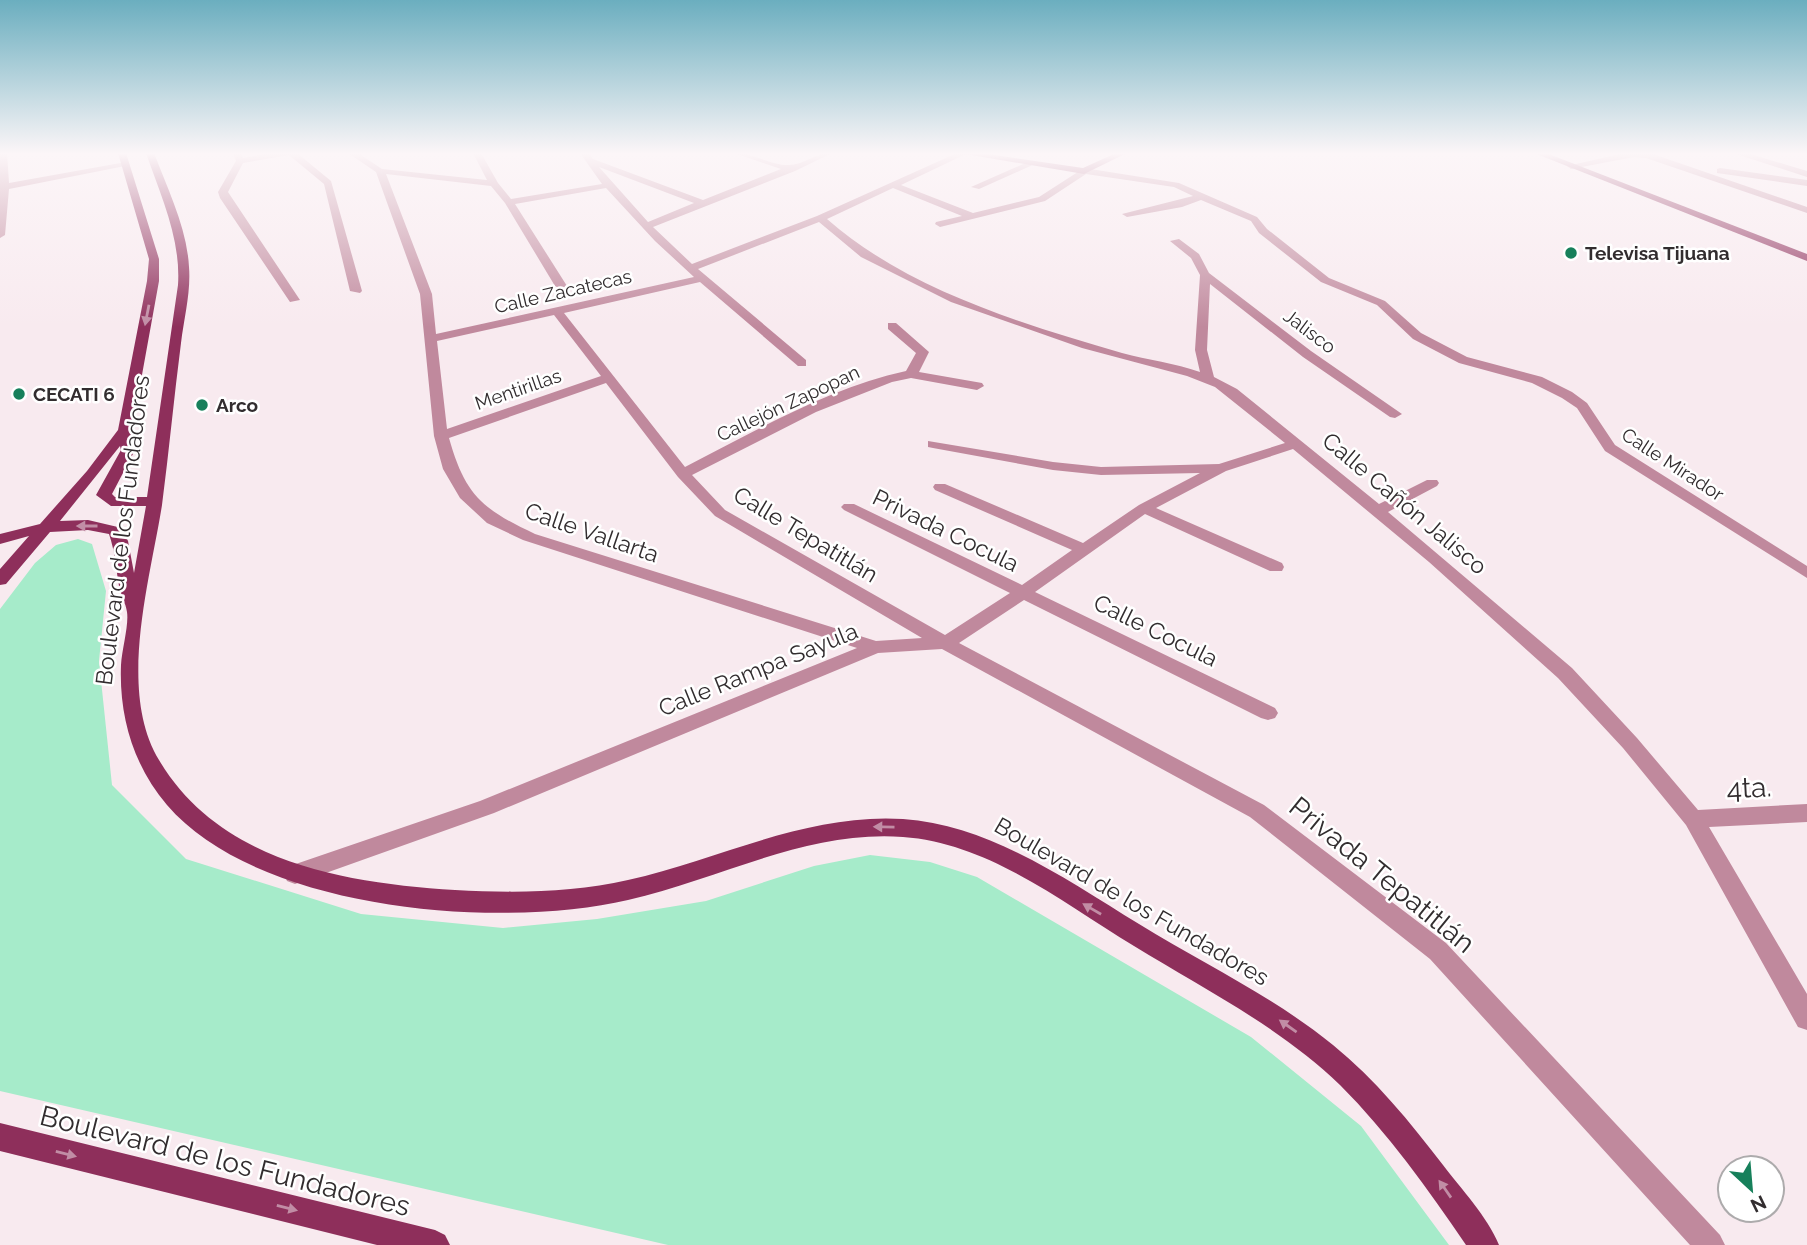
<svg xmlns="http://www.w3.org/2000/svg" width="1807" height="1245" viewBox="0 0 1807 1245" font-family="Raleway,sans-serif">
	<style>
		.green { fill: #a6ebca }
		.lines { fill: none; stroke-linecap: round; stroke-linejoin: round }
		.minor { fill: #c0899d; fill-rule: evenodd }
		.major { fill: #8e2f5b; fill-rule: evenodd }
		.oneway { fill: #c18da5 }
		.poi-dot { fill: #17805b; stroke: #fff; stroke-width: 2.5 }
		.labels { text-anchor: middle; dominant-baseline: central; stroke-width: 5; stroke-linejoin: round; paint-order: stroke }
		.far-poi-label { font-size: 19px; font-weight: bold; fill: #322d2f; stroke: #fff; text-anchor: start }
		.far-street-label { font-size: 19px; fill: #322d2f; stroke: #fff }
		.street-label { font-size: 23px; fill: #322d2f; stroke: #fff }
		.near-street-label { font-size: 28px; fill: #322d2f; stroke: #fff }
	</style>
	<rect width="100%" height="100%" fill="#f8eaef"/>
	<polygon class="green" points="78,539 92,544 106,591 99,661 112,785 186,859 361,914 503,928 597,919 706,901 814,866 870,855 930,862 977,877 1251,1037 1361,1126 1449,1245 668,1245 0,1091 0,609 35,563 56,545"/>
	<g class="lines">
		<g class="minor">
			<polygon points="0,153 7,153 9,183 126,162 130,165 9,189 5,235 0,238"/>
			<polygon points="233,153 241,153 243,158 272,153 297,153 331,181 362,291 360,293 350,291 324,184 289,155 243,163 228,192 300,300 290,302 220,198 218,192 236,161"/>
			<path d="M 348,153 L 358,153 L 382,169 L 487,180 L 473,153 L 481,153 L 498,183 L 511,199 L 602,184 L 580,153 L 589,153 L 593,159 L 703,200 L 781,169 L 734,153 C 753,153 773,166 789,165 C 803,165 815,153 832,153 L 795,171 L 653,227 L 692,264 L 817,216 L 957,153 L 968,153 L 901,185 L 973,213 L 1039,197 L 1084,168 L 1179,183 L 1257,217 L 1267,229 L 1329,278 L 1385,301 L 1421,333 L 1467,357 L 1542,377 L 1572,392 L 1587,403 L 1615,445 L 1807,566 L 1807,578 L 1605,451 L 1577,408 L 1562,398 L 1532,383 L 1459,363 L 1413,339 L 1377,305 L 1321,282 L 1259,233 L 1251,221 L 1201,200 L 1182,207 L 1127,217 L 1122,214 L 1193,196 L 1174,187 L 1086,174 L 1045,201 L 940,227 L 935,224 L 936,222 L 962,216 L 893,188 L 827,219 C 908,290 1020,323 1122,353 C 1148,360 1175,363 1200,372 L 1195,350 L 1200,275 L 1191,258 L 1170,241 L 1179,239 L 1199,254 L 1209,273 L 1311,351 L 1402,414 L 1395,418 L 1390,417 L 1303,357 L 1210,284 L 1207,350 L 1214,377 L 1237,389 L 1379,504 L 1427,480 L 1437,480 L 1439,483 L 1437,486 L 1388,512 L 1572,668 L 1637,738 L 1698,810 L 1807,804 L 1807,822 L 1709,827 L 1807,994 L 1807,1030 L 1798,1027 L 1686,825 L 1623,748 L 1558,678 L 1429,562 L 1293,449 L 1226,471 L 1156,508 L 1282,563 L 1284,567 L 1282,571 L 1270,571 L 1145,514 L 1035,592 L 1275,708 L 1278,713 L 1275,718 L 1268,720 L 1261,718 L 1024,600 L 959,643 L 1264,805 L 1446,943 L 1720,1235 L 1725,1245 L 1690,1245 L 1430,959 L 1250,817 L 942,649 L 878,653 L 494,813 L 295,884 L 287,881 L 284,874 L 287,867 L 480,801 L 857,648 L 523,540 L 487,523 L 460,498 L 443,469 L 434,436 L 420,294 L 376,172 ZM 599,167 L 694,203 L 648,222 ZM 386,174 L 491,186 L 505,203 L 555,286 L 561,289 L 567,286 L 515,204 L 606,188 L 655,241 L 694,277 L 436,334 L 432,294 ZM 819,222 L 861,257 L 951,302 L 1082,348 L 1187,376 L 1215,387 L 1285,443 L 1219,464 L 1101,467 L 1053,462 L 928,441 L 928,447 L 933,448 L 1053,470 L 1101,475 L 1200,473 L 1139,505 L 1083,543 L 945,484 L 935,484 L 933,487 L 935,490 L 1072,550 L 1022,585 L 854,504 L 844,504 L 841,507 L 844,510 L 1010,593 L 945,635 L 725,510 L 692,475 L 816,412 L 892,382 L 911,378 L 977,390 L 984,386 L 982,383 L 919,372 L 929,352 L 896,323 L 888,323 L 888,329 L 916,353 L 906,371 C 828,388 756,431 685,467 L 564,313 L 700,282 L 798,366 L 806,366 L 806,360 L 698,269 ZM 554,315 L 601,376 L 447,429 L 437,341 ZM 606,383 L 678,477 L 715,516 L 922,638 L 876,641 L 535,534 C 482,509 465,495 449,438 Z"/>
			<polygon points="1625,153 1650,153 1807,207 1807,213 1646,158 1634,157 1571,169 1567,166"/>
			<polygon points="1733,153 1747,153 1807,171 1807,177"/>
			<polygon points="1030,161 1037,163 979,189 971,187"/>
			<polygon points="1720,168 1807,180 1807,186 1717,173 1717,169"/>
		</g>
		<g class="major">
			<path d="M 118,153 L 126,153 L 159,259 L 159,281 L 132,430 L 135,450 L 112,494 L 115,497 L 147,497 L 178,285 C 181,239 161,196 146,153 L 154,153 C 168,190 187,228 189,267 C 191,292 184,318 181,343 C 174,397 169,451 162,505 C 150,581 117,690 159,760 C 220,863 346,883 455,890 C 513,893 572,893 628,880 C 720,859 807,813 903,819 C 990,825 1067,880 1139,924 C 1204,964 1274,997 1333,1045 C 1375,1079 1410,1122 1443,1165 C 1462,1190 1487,1216 1499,1245 L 1466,1245 C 1428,1189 1388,1133 1340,1085 C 1280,1027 1204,989 1134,946 C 1063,903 989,843 903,837 C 806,830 720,879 628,900 C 499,930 258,911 167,805 C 133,765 119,716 121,665 C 122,649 129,625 127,612 C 126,604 121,595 119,586 C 116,569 115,551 109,534 L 88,530 L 50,532 L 6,584 L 0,585 L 0,569 L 29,536 L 0,544 L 0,534 L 40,524 L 87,471 L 118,430 L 147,281 L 149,259 ZM 120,446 L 121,450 L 96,495 L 111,506 L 146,506 L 134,573 L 128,541 L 122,528 L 88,520 L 60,521 Z"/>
			<polygon points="959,153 981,153 1083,168 1116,153 1127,153 1084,174"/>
			<polygon points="1534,153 1546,153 1807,254 1807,261"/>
			<polygon points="0,1123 435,1230 445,1235 450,1245 377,1245 0,1151"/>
		</g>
	</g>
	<defs><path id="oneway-solid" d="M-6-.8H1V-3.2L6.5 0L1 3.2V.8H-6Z" transform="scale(1.75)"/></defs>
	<g class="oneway">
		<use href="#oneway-solid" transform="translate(147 315) rotate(101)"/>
		<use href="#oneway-solid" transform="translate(87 526) rotate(180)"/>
		<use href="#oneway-solid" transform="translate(884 827) rotate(-179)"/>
		<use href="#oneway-solid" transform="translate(1092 909) rotate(-150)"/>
		<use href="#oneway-solid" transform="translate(1288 1026) rotate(-145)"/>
		<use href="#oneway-solid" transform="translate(66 1154) rotate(14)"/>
		<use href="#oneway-solid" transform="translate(1445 1189) rotate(-125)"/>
		<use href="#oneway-solid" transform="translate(287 1208) rotate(14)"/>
	</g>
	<linearGradient id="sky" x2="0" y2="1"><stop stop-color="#6baebf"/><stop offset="0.47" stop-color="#fcf6f8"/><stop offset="1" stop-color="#fcf6f8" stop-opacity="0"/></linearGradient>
	<rect width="1807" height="327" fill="url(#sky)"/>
	<g class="poi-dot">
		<circle cx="1571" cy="253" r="7"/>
		<circle cx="19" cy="394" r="7"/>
		<circle cx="202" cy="405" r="7"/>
	</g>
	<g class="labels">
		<g class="far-poi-label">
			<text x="1585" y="253">Televisa Tijuana</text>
			<text x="33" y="394">CECATI 6</text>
			<text x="216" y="405">Arco</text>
		</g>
		<g class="far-street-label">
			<text transform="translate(563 291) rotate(-13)">Calle Zacatecas</text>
			<text transform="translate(1310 331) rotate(37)">Jalisco</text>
			<text transform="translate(518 389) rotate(-19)">Mentirillas</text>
			<text transform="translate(788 403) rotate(-25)">Callejón Zapopan</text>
			<text transform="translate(1673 464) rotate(33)">Calle Mirador</text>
		</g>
		<g class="street-label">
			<text transform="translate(1405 503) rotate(40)">Calle Cañón Jalisco</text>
			<text transform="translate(122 530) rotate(-83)">Boulevard de los Fundadores</text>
			<text transform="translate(946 530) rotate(26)">Privada Cocula</text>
			<text transform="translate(592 532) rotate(19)">Calle Vallarta</text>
			<text transform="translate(806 534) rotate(31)">Calle Tepatitlán</text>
			<text transform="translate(1156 630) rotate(26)">Calle Cocula</text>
			<text transform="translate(758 669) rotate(-22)">Calle Rampa Sayula</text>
			<text transform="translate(1132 901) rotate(30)">Boulevard de los Fundadores</text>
		</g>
		<g class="near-street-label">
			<text transform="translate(1749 788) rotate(-3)">4ta.</text>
			<text transform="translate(1382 875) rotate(39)">Privada Tepatitlán</text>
			<text transform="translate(225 1161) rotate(14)">Boulevard de los Fundadores</text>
		</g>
	</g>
	<g transform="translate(1751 1189) rotate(154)"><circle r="33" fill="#ffffff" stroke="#adabac" stroke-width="2"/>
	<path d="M0-5L12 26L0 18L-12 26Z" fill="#17805b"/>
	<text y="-10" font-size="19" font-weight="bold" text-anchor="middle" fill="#322d2f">N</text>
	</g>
</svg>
